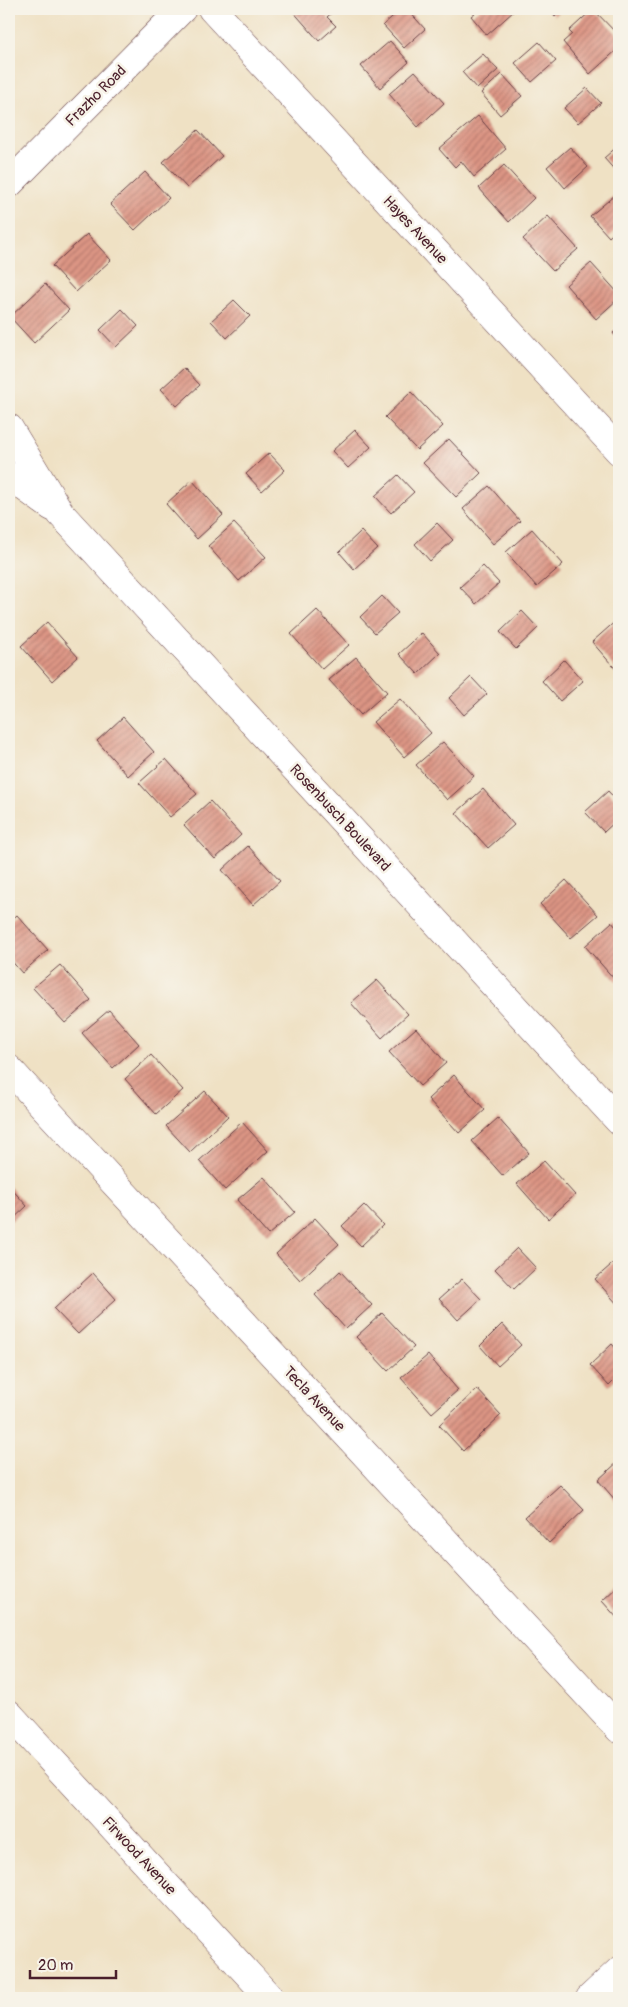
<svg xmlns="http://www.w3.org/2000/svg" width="628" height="2007" viewBox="0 0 628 2007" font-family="Pangolin,sans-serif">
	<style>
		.building { fill: url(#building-hatch) }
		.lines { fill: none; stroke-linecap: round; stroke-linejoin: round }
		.minor-casing { stroke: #633c42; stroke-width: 29 }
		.minor { stroke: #fff; stroke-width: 28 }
		.labels { text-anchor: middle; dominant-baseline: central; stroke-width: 5; stroke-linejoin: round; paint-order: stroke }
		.street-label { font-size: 15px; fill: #4a1f2b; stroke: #f7f3e8 }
	</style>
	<defs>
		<pattern id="building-hatch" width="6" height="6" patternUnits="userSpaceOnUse" patternTransform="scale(1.25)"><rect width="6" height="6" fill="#dc9584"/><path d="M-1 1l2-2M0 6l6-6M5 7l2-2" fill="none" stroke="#b4796c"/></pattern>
	</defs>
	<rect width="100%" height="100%" fill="#f7f3e8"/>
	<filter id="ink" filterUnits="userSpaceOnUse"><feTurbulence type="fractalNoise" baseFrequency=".02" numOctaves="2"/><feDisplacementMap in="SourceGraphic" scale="10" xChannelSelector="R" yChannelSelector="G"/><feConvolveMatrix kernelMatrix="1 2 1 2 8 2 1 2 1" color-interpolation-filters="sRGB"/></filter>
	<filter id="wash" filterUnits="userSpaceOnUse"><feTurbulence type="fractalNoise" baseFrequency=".0096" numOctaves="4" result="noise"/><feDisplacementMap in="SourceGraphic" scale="20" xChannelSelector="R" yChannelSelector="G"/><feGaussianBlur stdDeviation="1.12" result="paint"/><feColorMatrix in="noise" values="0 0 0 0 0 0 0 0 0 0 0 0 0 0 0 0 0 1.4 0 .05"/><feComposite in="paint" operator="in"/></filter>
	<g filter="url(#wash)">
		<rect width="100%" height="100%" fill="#efe1c4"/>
		<g id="blocks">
			<g class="building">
				<polygon points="291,9 336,9 327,17 336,26 319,41"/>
				<polygon points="401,9 407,9 425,29 404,48 383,25"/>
				<polygon points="480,9 512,9 514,11 487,35 471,16"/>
				<polygon points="549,9 562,9 555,16"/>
				<polygon points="593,9 619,36 619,48 590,74 563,42 572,34 569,31"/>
				<polygon points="390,41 409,62 380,88 361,66"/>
				<polygon points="539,42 556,61 532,82 515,63"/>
				<polygon points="483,54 498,70 477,89 462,72"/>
				<polygon points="415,71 444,103 418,127 389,94"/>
				<polygon points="502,74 522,96 500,115 481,93"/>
				<polygon points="587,88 601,103 578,123 564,108"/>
				<polygon points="478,116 506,149 474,177 461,161 455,167 439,149"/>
				<polygon points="198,130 222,156 187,188 163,162"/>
				<polygon points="619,145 619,175 604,158"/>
				<polygon points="570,147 588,167 565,188 547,167"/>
				<polygon points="504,165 534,198 509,222 479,188"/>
				<polygon points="145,172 169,198 135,230 110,204"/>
				<polygon points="615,195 619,200 619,228 609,237 590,216"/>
				<polygon points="548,216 578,249 553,271 523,239"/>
				<polygon points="87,234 111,260 76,292 52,266"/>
				<polygon points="591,263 619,294 619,298 596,319 566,285"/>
				<polygon points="45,284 69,310 34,343 10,317"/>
				<polygon points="234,300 250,316 227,338 211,321"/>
				<polygon points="122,309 138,326 116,347 100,330"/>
				<polygon points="619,327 619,341 613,333"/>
				<polygon points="184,368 200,385 177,406 161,389"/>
				<polygon points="411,392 443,426 417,450 385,417"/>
				<polygon points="355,430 371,447 348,468 332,451"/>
				<polygon points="449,439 481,473 456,497 423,463"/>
				<polygon points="269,453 285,470 262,491 246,474"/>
				<polygon points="398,475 414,492 391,513 375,496"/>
				<polygon points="192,480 223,515 197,539 166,504"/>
				<polygon points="489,486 520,521 493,544 463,509"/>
				<polygon points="234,523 266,557 239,581 208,546"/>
				<polygon points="437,523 453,540 430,561 415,544"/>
				<polygon points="532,529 563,564 537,587 506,552"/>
				<polygon points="361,531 377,548 354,569 339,552"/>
				<polygon points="483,566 499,583 476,604 460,587"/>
				<polygon points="382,596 398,613 375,633 360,617"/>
				<polygon points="317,610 349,645 322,669 291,634"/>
				<polygon points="522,611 538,628 516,649 500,632"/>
				<polygon points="618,619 619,620 619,673 592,642"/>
				<polygon points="47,622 78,657 52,681 21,646"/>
				<polygon points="422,633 440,653 418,674 399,654"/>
				<polygon points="356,657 387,692 361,715 329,680"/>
				<polygon points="564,660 583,681 560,701 542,681"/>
				<polygon points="471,677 487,694 464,715 449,698"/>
				<polygon points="400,699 431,733 404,757 373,722"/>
				<polygon points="123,717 154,752 128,776 97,741"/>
				<polygon points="443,742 474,776 447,800 416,765"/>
				<polygon points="166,759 197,794 170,817 139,783"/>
				<polygon points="483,789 514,825 488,848 456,813"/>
				<polygon points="608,791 619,803 619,818 604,832 585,812"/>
				<polygon points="210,801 241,835 215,859 184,825"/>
				<polygon points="248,846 280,881 253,905 222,870"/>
				<polygon points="566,880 598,915 571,938 540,904"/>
				<polygon points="17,915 48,950 22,973 9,958 9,922"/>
				<polygon points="612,922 619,931 619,978 616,981 585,946"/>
				<polygon points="60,965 91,1000 65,1023 33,988"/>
				<polygon points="377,980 408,1014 382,1038 351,1003"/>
				<polygon points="109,1010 139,1044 113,1068 82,1033"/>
				<polygon points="416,1028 446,1063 420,1086 389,1052"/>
				<polygon points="151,1055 183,1090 156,1114 125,1079"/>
				<polygon points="454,1075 485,1110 459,1133 428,1099"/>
				<polygon points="205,1091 228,1116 190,1152 166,1126"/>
				<polygon points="498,1118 529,1153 503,1176 472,1141"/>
				<polygon points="242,1122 268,1151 225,1190 199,1161"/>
				<polygon points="544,1161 575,1195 548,1219 517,1184"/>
				<polygon points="264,1177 295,1212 268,1235 237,1200"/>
				<polygon points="9,1186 27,1206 9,1223"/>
				<polygon points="364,1205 383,1225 361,1246 342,1226"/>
				<polygon points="315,1218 339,1244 300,1280 276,1254"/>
				<polygon points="517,1248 536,1268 514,1289 495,1269"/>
				<polygon points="619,1258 619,1306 595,1279"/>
				<polygon points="340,1271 372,1305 346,1329 315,1295"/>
				<polygon points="93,1273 116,1299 78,1334 54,1309"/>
				<polygon points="462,1279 481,1299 458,1320 439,1299"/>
				<polygon points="382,1313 414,1347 388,1371 356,1337"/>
				<polygon points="502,1324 521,1345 498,1366 480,1346"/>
				<polygon points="612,1344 619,1352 619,1376 609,1386 590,1365"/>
				<polygon points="428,1355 458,1390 432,1413 401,1378"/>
				<polygon points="477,1389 501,1415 463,1451 439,1425"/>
				<polygon points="619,1461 619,1498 616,1501 598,1480"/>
				<polygon points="560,1485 584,1510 549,1543 525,1517"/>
				<polygon points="619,1585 619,1620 602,1601"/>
			</g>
		</g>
	</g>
	<g filter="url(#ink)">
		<use href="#blocks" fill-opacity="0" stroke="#633c42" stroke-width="1"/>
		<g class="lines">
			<g class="minor-casing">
				<g id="minor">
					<polyline points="212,9 619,451"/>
					<polyline points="9,184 182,9"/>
					<polyline points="9,428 61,514 619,1121"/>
					<polyline points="9,476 52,507"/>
					<polyline points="9,1069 619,1729"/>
					<polyline points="9,1714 270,1998"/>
					<polyline points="590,1998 619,1971"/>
				</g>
			</g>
			<use href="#minor" class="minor"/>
		</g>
	</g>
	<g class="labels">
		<g class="street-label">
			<text transform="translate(96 96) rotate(-45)">Frazho Road</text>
			<text transform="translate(415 230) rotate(47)">Hayes Avenue</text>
			<text transform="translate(340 818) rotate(47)">Rosenbusch Boulevard</text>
			<text transform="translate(314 1399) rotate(47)">Tecla Avenue</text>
			<text transform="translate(139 1856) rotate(47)">Firwood Avenue</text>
		</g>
	</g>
	<rect width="628" height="2007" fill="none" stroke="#f7f3e8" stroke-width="30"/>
	<path d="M30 1970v8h86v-8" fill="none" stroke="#4a1f2b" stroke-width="2.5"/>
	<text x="38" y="1970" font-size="15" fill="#4a1f2b" stroke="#f7f3e8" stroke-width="4" paint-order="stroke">20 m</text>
</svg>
